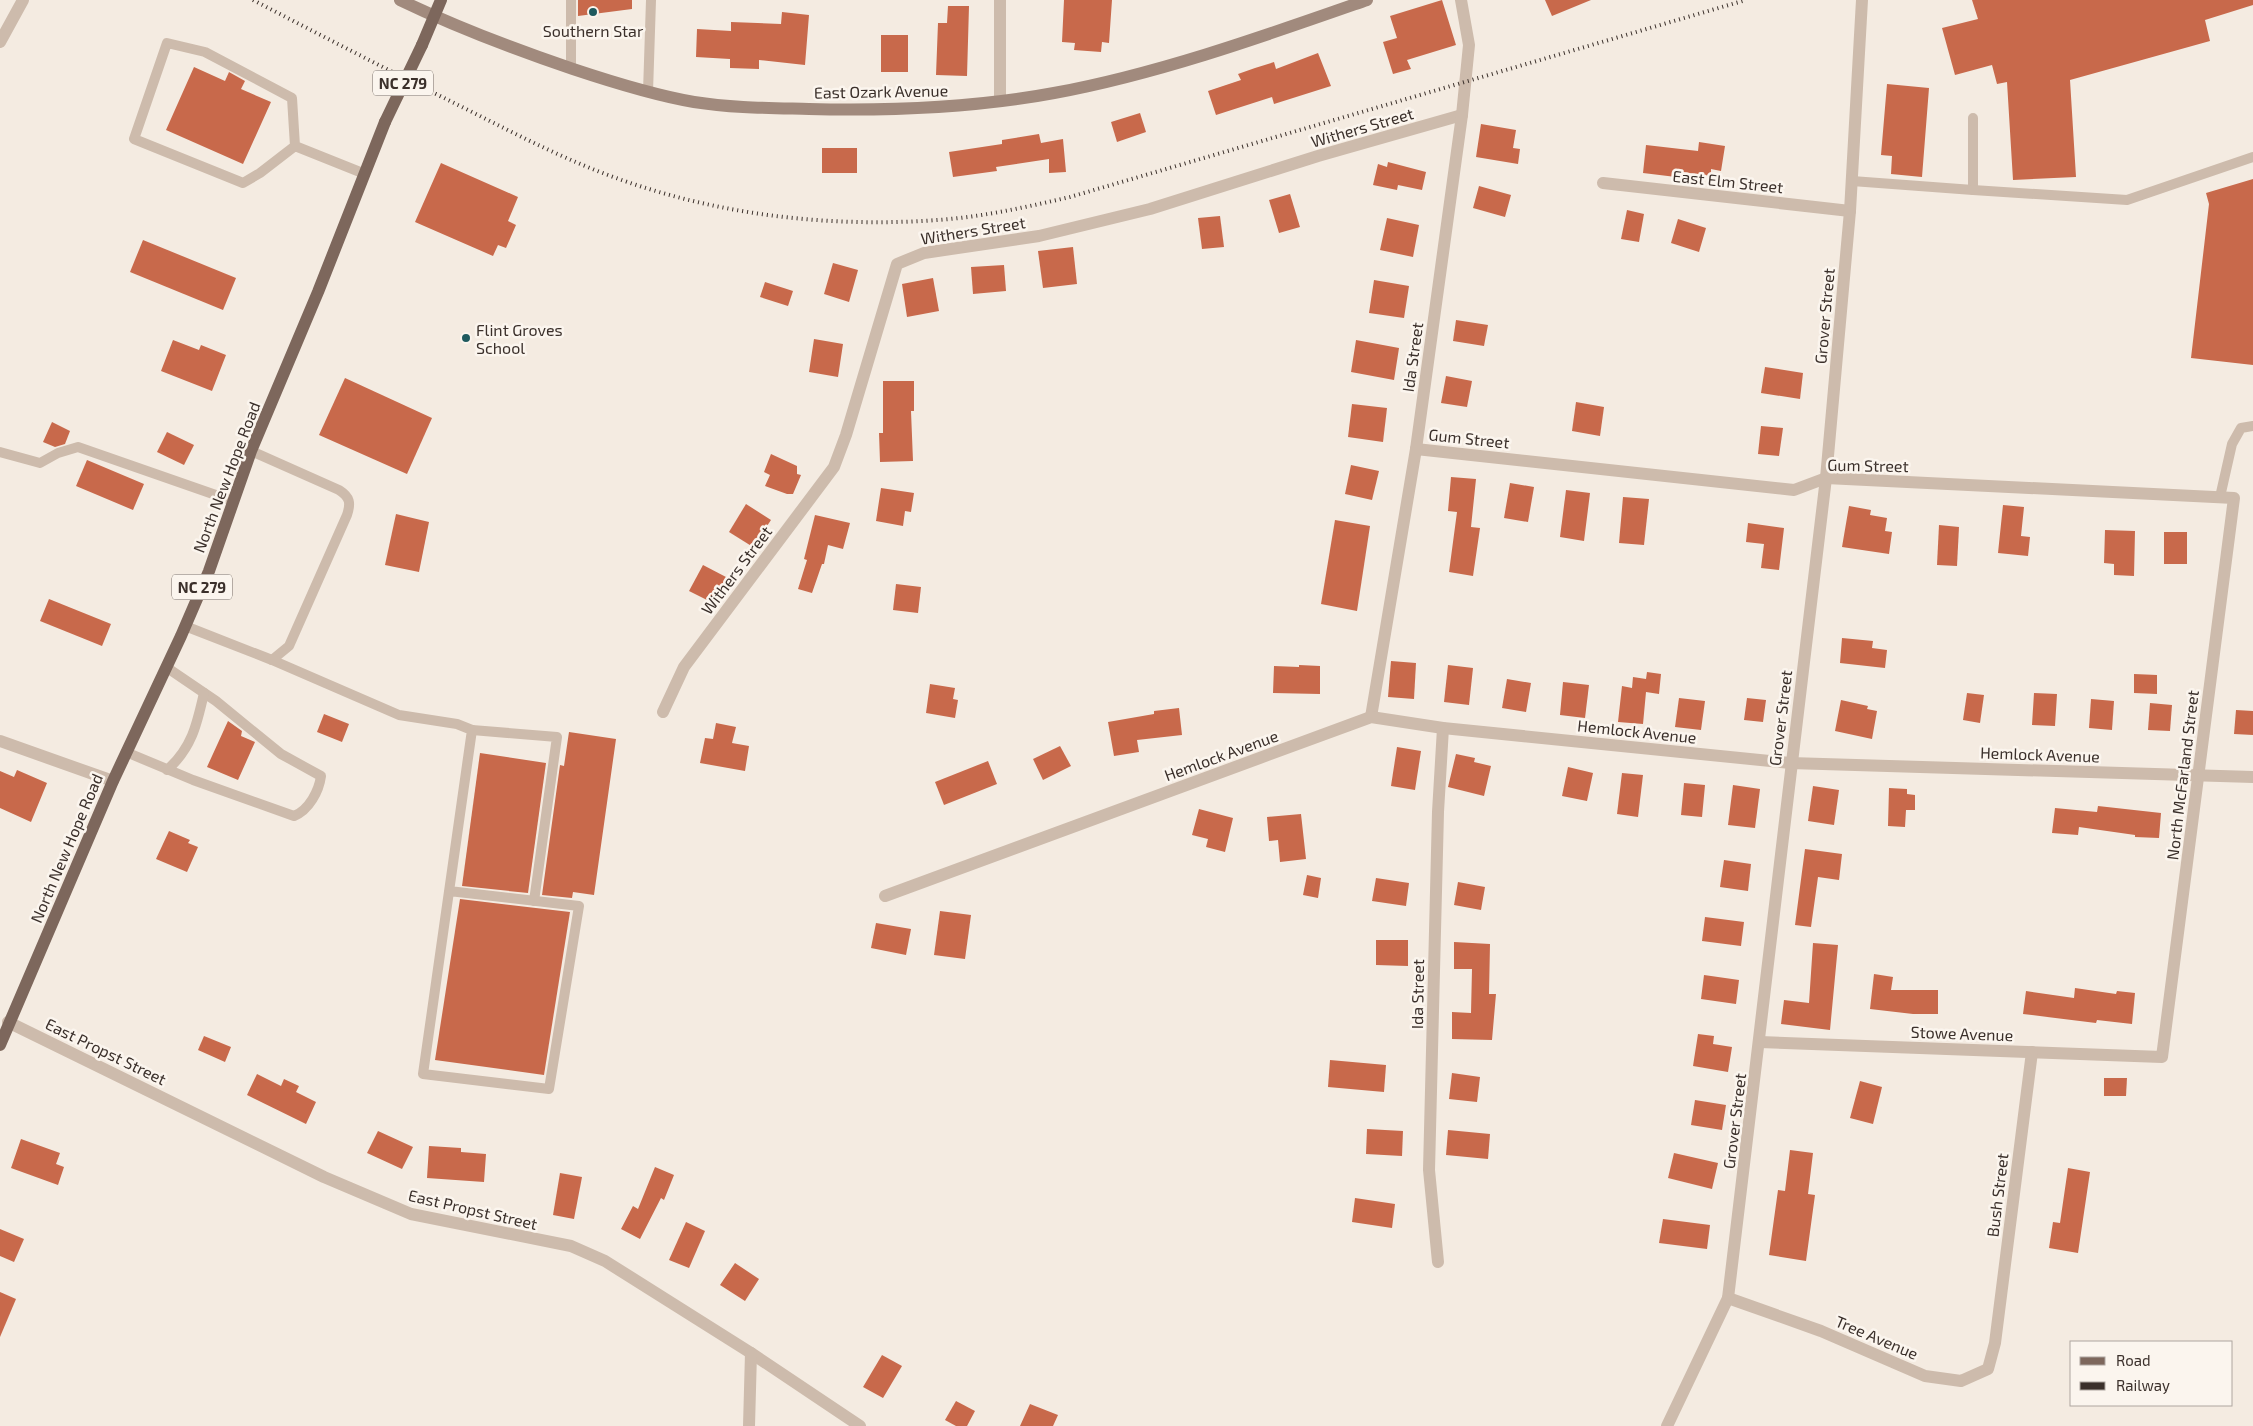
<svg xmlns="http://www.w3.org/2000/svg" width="2253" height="1426" viewBox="0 0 2253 1426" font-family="'Exo 2',sans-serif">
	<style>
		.building { fill: #c8694b }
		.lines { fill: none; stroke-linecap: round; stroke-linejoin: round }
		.service { stroke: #cdbbac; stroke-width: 10 }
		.minor { stroke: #cdbbac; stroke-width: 12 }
		.secondary { stroke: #a18a7d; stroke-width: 12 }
		.primary { stroke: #7d675c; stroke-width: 12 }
		.rail { stroke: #3b302b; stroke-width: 4; stroke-dasharray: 1 4; stroke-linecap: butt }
		.primary-bridge { stroke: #7d675c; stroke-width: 12 }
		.poi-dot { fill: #1f5a5e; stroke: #fbf5ee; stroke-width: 2 }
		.labels { text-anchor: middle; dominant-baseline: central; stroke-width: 5; stroke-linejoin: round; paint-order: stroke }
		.shield { fill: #fbf5ee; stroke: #756b66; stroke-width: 1 }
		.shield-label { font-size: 15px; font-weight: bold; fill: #3b302b }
		.poi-label { font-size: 16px; fill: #3b302b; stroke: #fbf5ee }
		.street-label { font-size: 16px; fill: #3b302b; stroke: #fbf5ee }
	</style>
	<rect width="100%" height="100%" fill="#f4ebe1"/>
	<g class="building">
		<polygon points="578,0 632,0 632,9 578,16"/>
		<polygon points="1064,0 1112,0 1109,43 1102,42 1101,52 1074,50 1075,43 1062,42"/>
		<polygon points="1442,0 1456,45 1407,60 1411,69 1393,74 1383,42 1397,38 1390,16"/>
		<polygon points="1545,0 1591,0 1552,16"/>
		<polygon points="1972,0 2253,0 2253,5 2205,20 2210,41 2070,80 2076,177 2013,180 2007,82 1997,84 1992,65 1955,75 1942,28 1978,19"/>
		<polygon points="948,6 969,6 967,76 936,75 938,23 947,23"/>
		<polygon points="782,12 809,15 805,65 759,60 759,69 730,68 730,59 696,57 697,29 731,31 731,22 781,24"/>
		<rect x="881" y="35" width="27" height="37"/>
		<polygon points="1318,53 1331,86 1274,104 1272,97 1216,115 1208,91 1241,80 1238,74 1255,68 1274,62 1276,69"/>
		<polygon points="194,67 225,81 229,72 245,81 241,89 271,102 243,164 166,130"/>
		<polygon points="1887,84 1929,88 1922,177 1891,174 1892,156 1881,155"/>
		<polygon points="1140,113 1146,132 1117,142 1111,122"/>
		<polygon points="1481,124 1516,130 1513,148 1520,149 1518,164 1476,157"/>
		<polygon points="1039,134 1041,143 1063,139 1066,172 1049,173 1049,159 996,167 997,171 953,177 949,152 1002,144 1002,140"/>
		<polygon points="1699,142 1725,146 1721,171 1711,169 1711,176 1676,171 1676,177 1643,173 1646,145 1698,151"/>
		<rect x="822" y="148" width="35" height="25"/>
		<polygon points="1388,162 1426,172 1422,190 1398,185 1397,190 1373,185 1378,164 1387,167"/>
		<polygon points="441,163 518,197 508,221 516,225 506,248 498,245 493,256 415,222"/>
		<polygon points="2253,179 2253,365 2191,358 2209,204 2206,193"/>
		<polygon points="1479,186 1511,195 1505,217 1473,208"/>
		<polygon points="1290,194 1300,227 1279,233 1269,200"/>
		<polygon points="1627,210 1644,214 1639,242 1621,239"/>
		<polygon points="1220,216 1224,247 1202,249 1198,218"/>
		<polygon points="1387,218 1419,225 1413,257 1380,250"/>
		<polygon points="1678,219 1706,228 1699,252 1671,243"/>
		<polygon points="143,240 236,278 223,310 130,272"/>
		<polygon points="1073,247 1077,284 1043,288 1038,251"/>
		<polygon points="833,263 858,270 849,302 824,294"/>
		<polygon points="1004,265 1006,291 973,294 971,267"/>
		<polygon points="933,278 939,311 907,317 902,284"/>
		<polygon points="1374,280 1409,286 1404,318 1369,313"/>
		<polygon points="765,282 793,291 788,306 760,297"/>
		<polygon points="1456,320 1488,325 1484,346 1453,341"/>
		<polygon points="814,339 843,344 838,377 809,372"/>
		<polygon points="173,340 199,350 201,345 226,355 212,391 161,371"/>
		<polygon points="1356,340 1399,348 1394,380 1351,372"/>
		<polygon points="1765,367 1803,373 1800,399 1761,393"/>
		<polygon points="1446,376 1472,381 1467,407 1441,403"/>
		<polygon points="345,378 432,418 407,474 319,435"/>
		<polygon points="883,381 914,381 914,411 911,411 913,461 880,462 879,433 883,433"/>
		<polygon points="1576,402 1604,407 1600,436 1572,431"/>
		<polygon points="1352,404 1387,408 1383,442 1348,437"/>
		<polygon points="52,422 70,431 65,444 55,447 43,442"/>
		<polygon points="1761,426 1783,428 1779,456 1758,454"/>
		<polygon points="167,432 194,445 184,465 157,452"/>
		<polygon points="771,454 797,466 797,474 801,475 793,494 787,494 765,486 770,475 764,472"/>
		<polygon points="87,460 144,484 133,510 76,486"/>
		<polygon points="1351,465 1379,471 1372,500 1345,494"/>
		<polygon points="1451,477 1476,479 1471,527 1480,528 1473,576 1449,572 1457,512 1448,511"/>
		<polygon points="1510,483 1534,487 1528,522 1504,518"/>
		<polygon points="881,488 914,493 911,512 905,511 903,526 876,521"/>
		<polygon points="1566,490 1590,493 1584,541 1560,537"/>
		<polygon points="1623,497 1649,499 1644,545 1619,543"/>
		<polygon points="746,504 771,520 753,547 729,532"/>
		<polygon points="2003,505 2024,507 2021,536 2030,537 2028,556 1998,553"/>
		<polygon points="1849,506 1871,510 1870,515 1887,518 1885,531 1892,532 1889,554 1842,547"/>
		<polygon points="396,514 429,522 419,572 385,565"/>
		<polygon points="815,515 850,523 843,549 828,545 824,564 822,564 812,593 798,589 807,560 804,559"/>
		<polygon points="1335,520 1370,526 1357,611 1321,604"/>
		<polygon points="1748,523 1784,528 1779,570 1761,568 1764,544 1746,542"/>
		<polygon points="1939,525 1959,527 1957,566 1937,565"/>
		<polygon points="2105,530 2135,531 2134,576 2114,575 2114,564 2104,563"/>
		<rect x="2164" y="532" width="23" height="32"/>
		<polygon points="703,565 726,577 713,603 689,591"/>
		<polygon points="896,584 921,587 918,613 893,610"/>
		<polygon points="49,599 111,624 102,646 40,621"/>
		<polygon points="1842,638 1873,641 1872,648 1887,650 1885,668 1840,663"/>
		<polygon points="1391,661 1416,663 1414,699 1388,697"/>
		<polygon points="1299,665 1320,666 1320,694 1273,693 1274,666 1299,667"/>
		<polygon points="1448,665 1473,668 1469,705 1444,702"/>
		<polygon points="1647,672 1661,674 1659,694 1646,692 1643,724 1618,722 1622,686 1632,688 1633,677 1646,679"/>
		<polygon points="2134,674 2157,675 2157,694 2134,693"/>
		<polygon points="1507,679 1531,683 1526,712 1502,708"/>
		<polygon points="1563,682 1589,685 1585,718 1560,715"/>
		<polygon points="930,684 955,688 953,699 958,700 955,718 926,713"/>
		<polygon points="1967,693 1984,695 1980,723 1963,720"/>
		<polygon points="2034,693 2057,694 2055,726 2032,725"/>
		<polygon points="1679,698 1705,701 1701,730 1675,727"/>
		<polygon points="1747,698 1766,700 1763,722 1744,720"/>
		<polygon points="2091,699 2114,701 2112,730 2089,728"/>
		<polygon points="1841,700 1868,706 1867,709 1877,711 1872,739 1835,731"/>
		<polygon points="2150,703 2172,705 2170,731 2148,730"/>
		<polygon points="1179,708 1182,735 1137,740 1139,752 1114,756 1108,722 1154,714 1154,711"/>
		<polygon points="2236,710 2253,711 2253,735 2234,734"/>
		<polygon points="324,714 349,724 342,742 317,732"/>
		<polygon points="228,721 242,731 241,736 255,742 238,780 207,767"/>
		<polygon points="716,723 736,727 732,743 749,746 745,771 700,763 705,738 713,739"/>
		<polygon points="569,732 616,739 594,895 573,892 572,898 542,895 560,765 564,766"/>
		<polygon points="1060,746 1071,766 1043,780 1033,759"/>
		<polygon points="1397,747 1421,751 1415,790 1391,786"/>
		<polygon points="480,753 546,763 528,893 462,886"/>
		<polygon points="1456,754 1475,758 1474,762 1491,766 1484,796 1448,787"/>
		<polygon points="988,761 997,784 944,805 935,782"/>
		<polygon points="1568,767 1593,773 1587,801 1562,796"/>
		<polygon points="17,770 47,783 31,822 0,808 0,771 14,777"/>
		<polygon points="1622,773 1643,775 1638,817 1617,814"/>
		<polygon points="1684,783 1705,785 1702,817 1681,815"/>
		<polygon points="1733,785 1760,789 1755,828 1728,825"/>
		<polygon points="1813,786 1839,790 1834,825 1808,821"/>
		<polygon points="1889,788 1907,789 1907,794 1915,795 1915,810 1906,810 1905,827 1888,826"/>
		<polygon points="2098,806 2161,813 2159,838 2135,837 2135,835 2079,827 2078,835 2052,833 2055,808 2097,812"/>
		<polygon points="1199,809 1233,818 1225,852 1206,847 1208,839 1192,835"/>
		<polygon points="1301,814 1306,859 1280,862 1278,840 1269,841 1267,817"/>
		<polygon points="169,831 190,840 188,843 198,847 187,872 156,859"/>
		<polygon points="1805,849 1842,854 1839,880 1818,877 1811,927 1795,925"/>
		<polygon points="1724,860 1751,864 1748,891 1720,887"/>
		<polygon points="1307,875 1321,878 1318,898 1303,895"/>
		<polygon points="1376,878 1409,883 1406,906 1372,901"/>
		<polygon points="1458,882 1485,887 1481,910 1454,905"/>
		<polygon points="460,899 570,912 544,1075 435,1060"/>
		<polygon points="940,911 971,915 965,959 934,955"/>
		<polygon points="1705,917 1744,922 1741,946 1702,941"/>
		<polygon points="876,923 911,929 906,955 871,948"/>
		<polygon points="1376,940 1408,940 1408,966 1376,965"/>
		<polygon points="1454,942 1490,944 1489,994 1496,994 1492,1040 1452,1039 1452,1012 1471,1013 1472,969 1454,969"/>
		<polygon points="1813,943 1838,945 1830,1030 1781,1024 1784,1000 1809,1003"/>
		<polygon points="1874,974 1893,977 1891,990 1938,990 1938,1014 1913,1014 1870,1009"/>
		<polygon points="1704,975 1739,980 1736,1004 1701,999"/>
		<polygon points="2075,988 2116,994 2117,991 2135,993 2132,1024 2097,1020 2096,1023 2023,1014 2026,991 2074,998"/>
		<polygon points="1698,1034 1714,1036 1713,1044 1732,1047 1728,1072 1693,1066"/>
		<polygon points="204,1036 231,1047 225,1062 198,1050"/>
		<polygon points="1330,1060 1386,1065 1384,1092 1328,1087"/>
		<polygon points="1452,1073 1480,1077 1477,1102 1449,1099"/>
		<polygon points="257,1074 281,1086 284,1079 299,1086 296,1092 316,1102 306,1124 247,1095"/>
		<polygon points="2104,1078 2127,1078 2126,1096 2104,1096"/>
		<polygon points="1860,1081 1882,1087 1873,1124 1850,1118"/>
		<polygon points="1695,1100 1726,1105 1722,1130 1691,1125"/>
		<polygon points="1367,1129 1403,1131 1402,1156 1366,1154"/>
		<polygon points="1448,1130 1490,1134 1488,1159 1446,1155"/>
		<polygon points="378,1131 413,1147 402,1169 367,1153"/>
		<polygon points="21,1139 60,1153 56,1164 64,1167 58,1185 11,1168"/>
		<polygon points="429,1146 461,1148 461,1152 486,1154 484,1182 427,1178"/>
		<polygon points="1790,1150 1813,1153 1808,1194 1815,1195 1806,1261 1769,1255 1778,1190 1785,1191"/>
		<polygon points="1674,1153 1718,1163 1712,1189 1668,1178"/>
		<polygon points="655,1167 674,1175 664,1200 661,1198 640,1239 621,1229 633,1206 638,1209"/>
		<polygon points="2068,1168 2090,1172 2078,1253 2049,1248 2053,1222 2060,1223"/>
		<polygon points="560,1173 582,1177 574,1219 553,1215"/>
		<polygon points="1355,1198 1395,1204 1392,1228 1352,1222"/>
		<polygon points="1663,1219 1710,1225 1707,1249 1659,1243"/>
		<polygon points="686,1222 705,1231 689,1268 669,1260"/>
		<polygon points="0,1229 24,1239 14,1262 0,1256"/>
		<polygon points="735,1263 759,1279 745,1301 720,1285"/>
		<polygon points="0,1292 16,1299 0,1337"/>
		<polygon points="882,1355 902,1366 883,1398 863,1387"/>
		<polygon points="956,1401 975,1411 967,1426 956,1426 945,1420"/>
		<polygon points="1030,1404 1058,1415 1053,1426 1020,1426"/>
	</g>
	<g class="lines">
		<g class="service">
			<polyline points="571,68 571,0"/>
			<polyline points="648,92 651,0"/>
			<polyline points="295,146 292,98 205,52 167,43 134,139 243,183 260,173 295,146 365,174"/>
			<polyline points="1852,181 1973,190 1973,118"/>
			<polyline points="1973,190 2127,200 2253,157"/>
			<path d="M 251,451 L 339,490 C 350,497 351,503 347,515 L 289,646 L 272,660"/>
			<polyline points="0,452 40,463 58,453 78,447 233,501"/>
			<polyline points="2220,497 2232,444 2241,428 2253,426"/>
			<polyline points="185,626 272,660 399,715 457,724 472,730 423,1074 549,1089 579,906 449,891"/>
			<polyline points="472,730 557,737 534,901"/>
			<path d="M 126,752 L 193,780 L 294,816 C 309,810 319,791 321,776 L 281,754 L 216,701 L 166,667"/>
			<path d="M 167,770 C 192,748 197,724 204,693"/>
		</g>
		<g class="minor">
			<polyline points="0,42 23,0"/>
			<polyline points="1000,101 1000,0"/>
			<polyline points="1603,183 1850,211"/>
			<polyline points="1416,449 1794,490 1826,478 2234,498 2162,1057 1760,1042"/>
			<polyline points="663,712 684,667 834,467 846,435 897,264 924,253 1039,236 1150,209 1318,156 1462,115"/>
			<polyline points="1371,717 1416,449 1462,115 1469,45 1461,0"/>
			<polyline points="0,741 113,781"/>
			<polyline points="885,896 1371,717 1443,728 1790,763 2253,777"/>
			<polyline points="8,1022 324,1177 411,1214 571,1246 605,1261 751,1353 860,1426"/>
			<polyline points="1438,1262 1429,1170 1438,812 1443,728"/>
			<polyline points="1728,1298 1821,1331 1925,1376 1961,1381 1988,1369 1995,1343 2032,1052"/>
			<polyline points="749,1426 751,1353"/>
			<polyline points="1667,1426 1728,1298 1826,478 1850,211 1862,0"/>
		</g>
		<path class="secondary" d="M 400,0 C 456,27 514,49 573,69 C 612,82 653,95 694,102 C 732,108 771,108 809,109 C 891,111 974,108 1054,93 C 1158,74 1267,35 1367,0"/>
		<g class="primary">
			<polyline points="422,45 441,0"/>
			<polyline points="0,1045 113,781 181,636 209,571 251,451 318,292 385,122"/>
		</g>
		<path class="rail" d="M 253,0 C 322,36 392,72 462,107 C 510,131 557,156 608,175 C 717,216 835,229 950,219 C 991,215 1031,206 1070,197 L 1746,0"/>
		<polyline class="primary-bridge" points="385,122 422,45"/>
	</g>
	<g class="poi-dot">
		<circle cx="593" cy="12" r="5"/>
		<circle cx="466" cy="338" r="5"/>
	</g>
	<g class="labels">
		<g class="shield">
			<rect x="373" y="70.5" width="60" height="25" rx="4"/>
			<rect x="172" y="574.5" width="60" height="25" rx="4"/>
		</g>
		<g class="shield-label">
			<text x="403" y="83">NC 279</text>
			<text x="202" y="587">NC 279</text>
		</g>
		<g class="poi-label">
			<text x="593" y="30">Southern Star</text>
			<text x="476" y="329" text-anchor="start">Flint Groves<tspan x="476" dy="18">School</tspan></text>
		</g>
		<g class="street-label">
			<text transform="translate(881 91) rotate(-1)">East Ozark Avenue</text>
			<text transform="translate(1362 127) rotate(-16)">Withers Street</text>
			<text transform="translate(1728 181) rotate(6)">East Elm Street</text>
			<text transform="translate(973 230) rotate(-9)">Withers Street</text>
			<text transform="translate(1824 316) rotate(-85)">Grover Street</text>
			<text transform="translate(1412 357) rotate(-82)">Ida Street</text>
			<text transform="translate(1469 438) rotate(6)">Gum Street</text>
			<text transform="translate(1868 465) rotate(1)">Gum Street</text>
			<text transform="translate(226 477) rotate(-69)">North New Hope Road</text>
			<text transform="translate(736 570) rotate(-53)">Withers Street</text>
			<text transform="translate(1780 718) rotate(-83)">Grover Street</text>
			<text transform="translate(1637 731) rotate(6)">Hemlock Avenue</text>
			<text transform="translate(2040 754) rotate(2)">Hemlock Avenue</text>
			<text transform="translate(1221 755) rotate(-20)">Hemlock Avenue</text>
			<text transform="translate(2182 775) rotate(-83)">North McFarland Street</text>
			<text transform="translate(66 848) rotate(-67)">North New Hope Road</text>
			<text transform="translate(1417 994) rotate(-89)">Ida Street</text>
			<text transform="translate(1962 1033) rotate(2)">Stowe Avenue</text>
			<text transform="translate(106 1051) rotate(26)">East Propst Street</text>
			<text transform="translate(1734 1121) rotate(-83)">Grover Street</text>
			<text transform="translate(1997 1195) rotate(-83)">Bush Street</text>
			<text transform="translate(473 1209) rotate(13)">East Propst Street</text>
			<text transform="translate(1877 1337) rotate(23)">Tree Avenue</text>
		</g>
	</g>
	<rect x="2070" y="1341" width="162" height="65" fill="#fbf5ee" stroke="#aea6a0"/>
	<rect x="2080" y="1357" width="25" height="8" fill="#7d675c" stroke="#aea6a0"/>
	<text x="2116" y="1366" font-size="15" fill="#3b302b">Road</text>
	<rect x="2080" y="1382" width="25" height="8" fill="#3b302b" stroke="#aea6a0"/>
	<text x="2116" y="1391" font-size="15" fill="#3b302b">Railway</text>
</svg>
